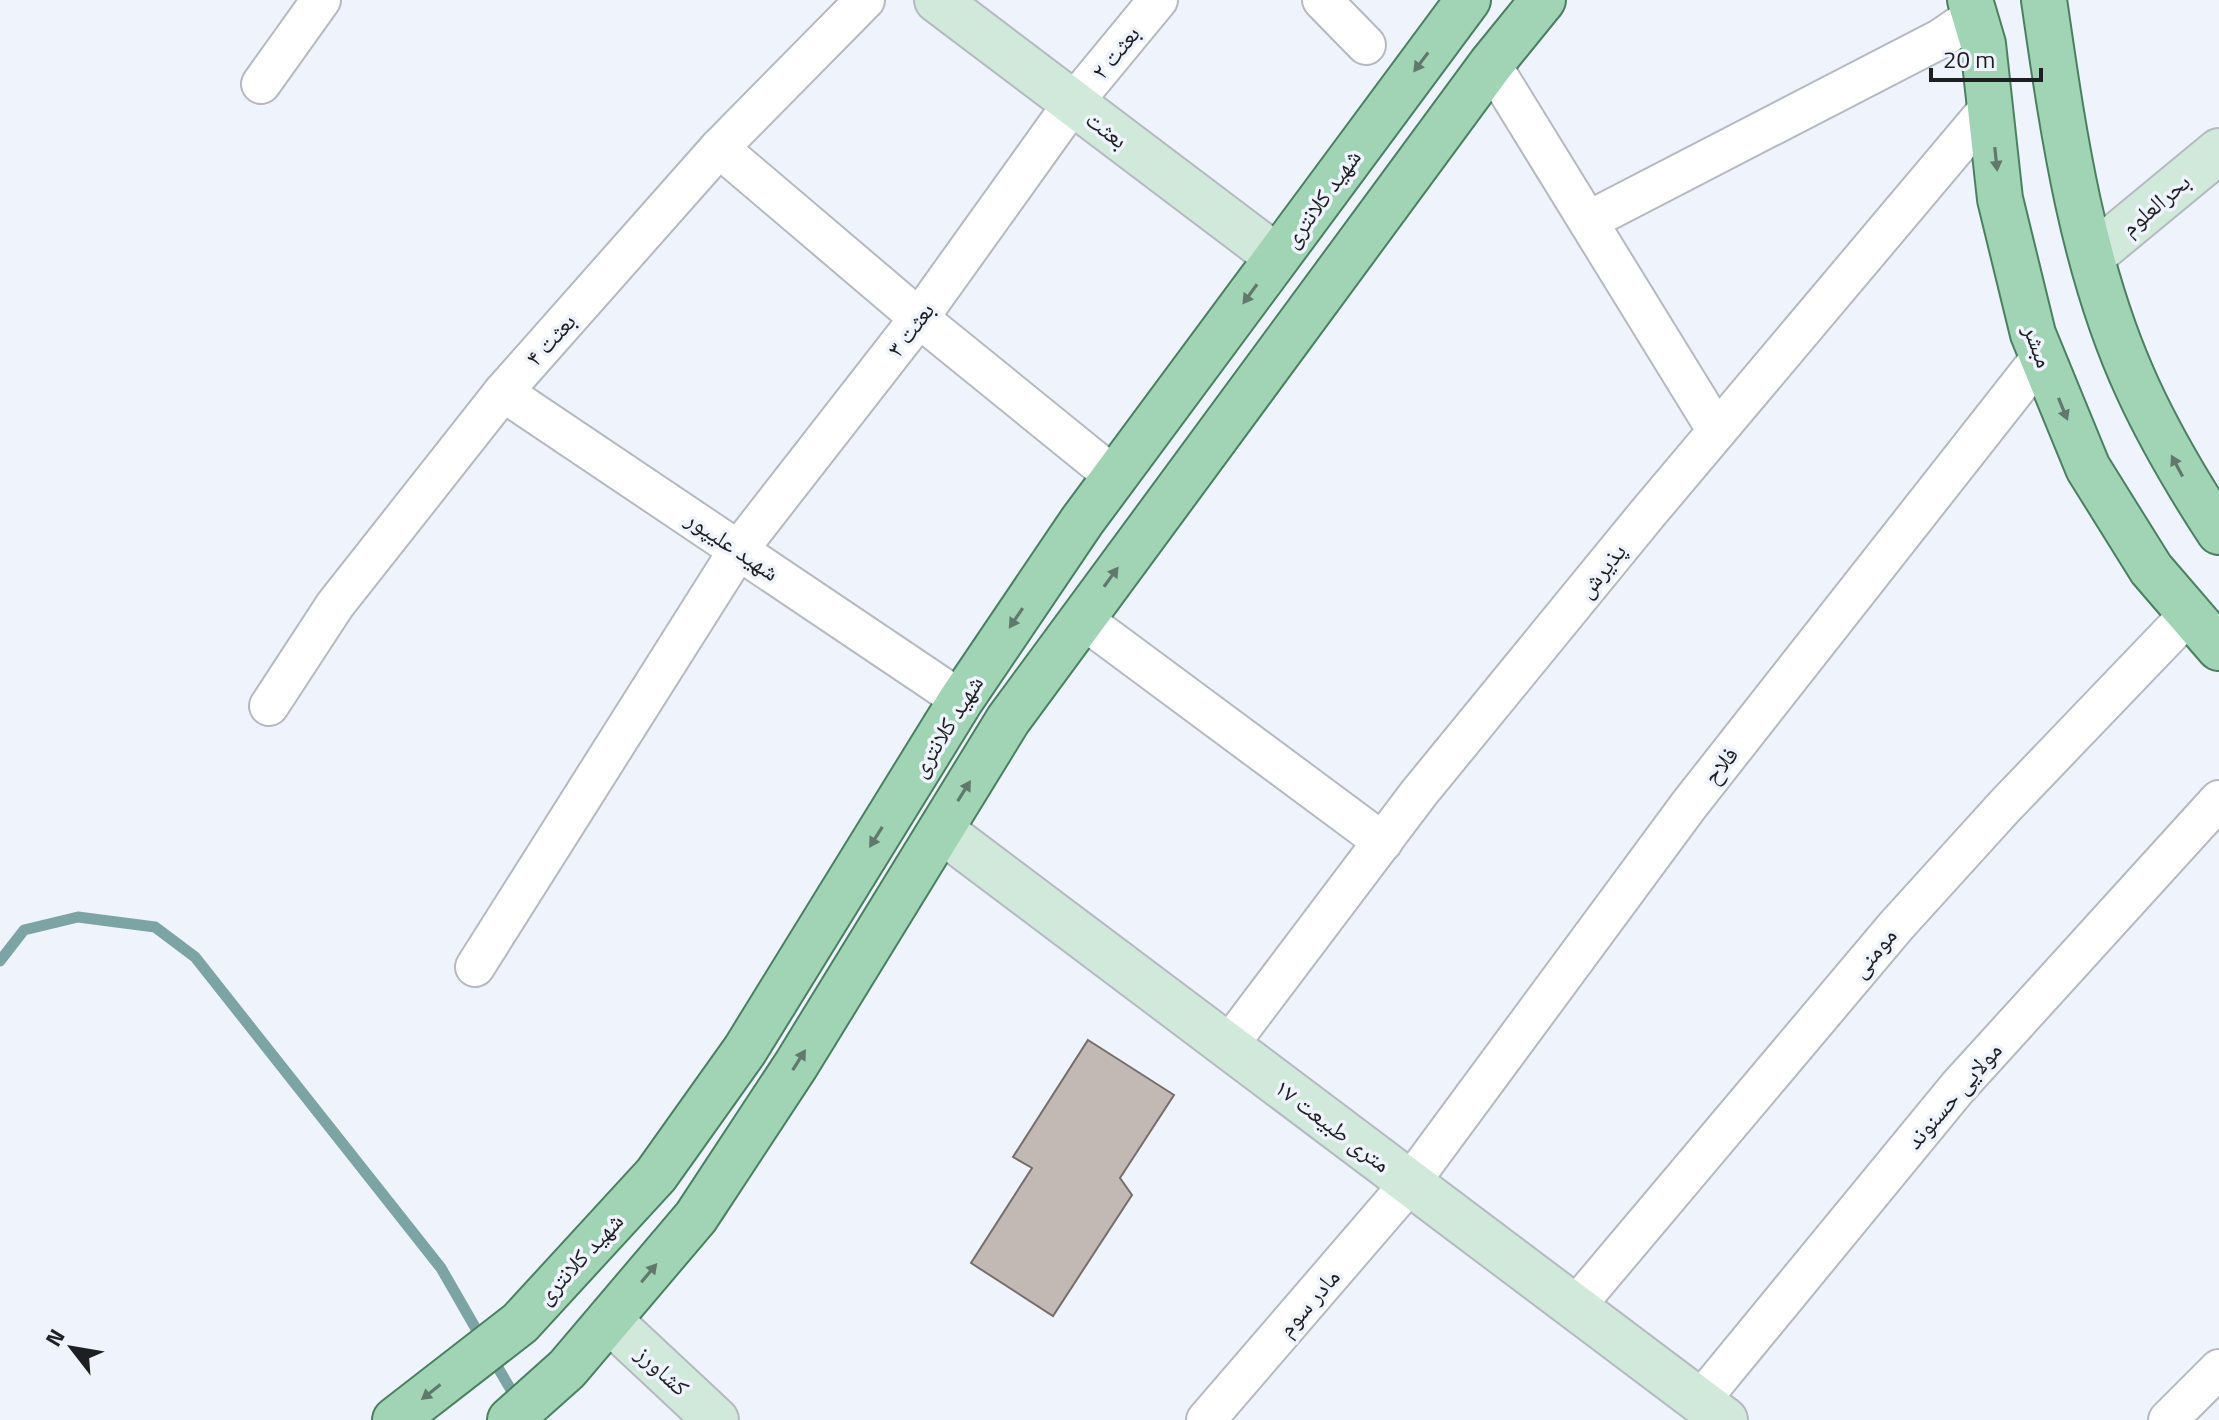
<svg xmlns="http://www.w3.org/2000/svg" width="2219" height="1420" viewBox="0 0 2219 1420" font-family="'Titillium Web','Noto Naskh Arabic',sans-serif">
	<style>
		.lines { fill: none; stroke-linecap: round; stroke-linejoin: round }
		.stream { stroke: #7da4a4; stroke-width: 11 }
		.building { fill: #c2b9b5; stroke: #756e6a; stroke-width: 2 }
		.street-casing { stroke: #b5b9c0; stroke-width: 42 }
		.secondary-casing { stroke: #b5b9c0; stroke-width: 48 }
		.primary-casing { stroke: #4a8061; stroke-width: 48 }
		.street { stroke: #fff; stroke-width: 38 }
		.secondary { stroke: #d0e9da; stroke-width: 44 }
		.primary { stroke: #a1d3b5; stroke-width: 44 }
		.oneway { fill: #60796c }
		.labels { text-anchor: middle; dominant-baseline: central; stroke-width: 7; stroke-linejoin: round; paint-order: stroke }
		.street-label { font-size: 24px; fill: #1e1f22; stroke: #eff3fb }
	</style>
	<rect width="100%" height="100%" fill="#eff3fb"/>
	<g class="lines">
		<g class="stream">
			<polyline points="0,961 24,930 78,917 155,927 195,957 441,1268 483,1341"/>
			<polyline points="491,1356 517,1400"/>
		</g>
	</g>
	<polygon class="building" points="1088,1040 1174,1095 1120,1178 1132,1195 1053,1316 971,1263 1032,1168 1013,1157"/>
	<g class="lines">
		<g class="street-casing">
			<g id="street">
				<polyline points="1322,0 1366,45"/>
				<polyline points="1491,64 1717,431"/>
				<polyline points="261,84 321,0"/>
				<polyline points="719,148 919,318 1115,477"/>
				<polyline points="1588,221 1940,39 1975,15"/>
				<polyline points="503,392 961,700"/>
				<polyline points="1081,618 1383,842"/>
				<polyline points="269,706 335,605 503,392 719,148 865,0"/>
				<polyline points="475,967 739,549 919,318 1073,103 1158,0"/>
				<polyline points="1228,1046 1419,793 1648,513 1990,107"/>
				<polyline points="1575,1307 1896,926 2004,807 2190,613"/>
				<polyline points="1700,1401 1958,1087 2219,800"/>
				<polyline points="1206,1420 1410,1183 1689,805 2042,356"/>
				<polyline points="2168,1420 2219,1369"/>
			</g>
		</g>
		<g class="secondary-casing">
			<g id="secondary">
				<polyline points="937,0 1277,257"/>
				<polyline points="2092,256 2219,151"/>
				<polyline points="941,830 1725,1420"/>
				<polyline points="609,1320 716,1420"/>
			</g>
		</g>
		<g class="primary-casing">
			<g id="primary">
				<polyline points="1970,0 1983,44 2000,199 2033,334 2088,468 2151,569 2219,648"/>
				<path d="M 2044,0 C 2063,131 2082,268 2138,389 C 2161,439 2189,486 2219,532"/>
				<polyline points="395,1420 520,1323 656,1175 745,1050 961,700 1082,521 1468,0"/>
				<polyline points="510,1420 567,1369 696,1217 796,1065 1008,720 1491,64 1543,0"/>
			</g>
		</g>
		<use href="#street" class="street"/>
		<use href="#secondary" class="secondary"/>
		<use href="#primary" class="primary"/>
	</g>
	<defs><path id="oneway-solid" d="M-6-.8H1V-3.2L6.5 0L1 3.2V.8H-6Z" transform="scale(2)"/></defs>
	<g class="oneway">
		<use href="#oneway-solid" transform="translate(1421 62) rotate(127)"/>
		<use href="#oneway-solid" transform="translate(1996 159) rotate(84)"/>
		<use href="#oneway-solid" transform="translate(1250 294) rotate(126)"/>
		<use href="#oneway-solid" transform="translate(2063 409) rotate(68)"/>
		<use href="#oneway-solid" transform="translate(2177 466) rotate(-118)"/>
		<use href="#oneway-solid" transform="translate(1111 577) rotate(-54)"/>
		<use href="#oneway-solid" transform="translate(1016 618) rotate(124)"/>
		<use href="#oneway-solid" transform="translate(964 791) rotate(-58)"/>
		<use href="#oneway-solid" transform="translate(876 837) rotate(122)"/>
		<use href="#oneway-solid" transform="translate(799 1060) rotate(-58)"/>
		<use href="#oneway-solid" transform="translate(649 1273) rotate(-50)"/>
		<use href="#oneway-solid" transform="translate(431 1392) rotate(142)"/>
	</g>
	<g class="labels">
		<g class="street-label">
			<text transform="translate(1115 52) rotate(-51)">بعثت ۲</text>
			<text transform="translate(1107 129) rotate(37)">بعثت</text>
			<text transform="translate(1321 198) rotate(-54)">شهید کلانتری</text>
			<text transform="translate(2155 204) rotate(-40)">بحرالعلوم</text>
			<text transform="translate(910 329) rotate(-53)">بعثت ۳</text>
			<text transform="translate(550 339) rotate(-48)">بعثت ۴</text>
			<text transform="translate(2039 346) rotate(70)">مبشر</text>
			<text transform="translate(733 545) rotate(34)">شهید علیپور</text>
			<text transform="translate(1601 570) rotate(-51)">پذیرش</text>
			<text transform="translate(946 726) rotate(-58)">شهید کلانتری</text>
			<text transform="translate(1720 765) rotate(-52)">فلاح</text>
			<text transform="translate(1873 952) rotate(-50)">مومنی</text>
			<text transform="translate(1953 1095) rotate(-49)">مولایی حسنوند</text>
			<text transform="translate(1333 1125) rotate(37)">۱۷ متری طبیعت</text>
			<text transform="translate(579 1258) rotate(-47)">شهید کلانتری</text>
			<text transform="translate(1308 1302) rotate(-49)">مادر سوم</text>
			<text transform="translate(663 1370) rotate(43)">کشاورز</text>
		</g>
	</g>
	<g transform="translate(72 1348) rotate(301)" stroke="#eff3fb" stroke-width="6" paint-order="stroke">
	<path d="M0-6L14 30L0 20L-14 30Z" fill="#1e1f22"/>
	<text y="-12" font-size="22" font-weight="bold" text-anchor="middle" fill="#1e1f22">N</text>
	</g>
	<path d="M1931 68v12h110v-12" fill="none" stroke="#1e1f22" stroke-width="4"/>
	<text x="1943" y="68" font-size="24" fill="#1e1f22" stroke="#eff3fb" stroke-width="6" paint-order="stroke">20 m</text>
</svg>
